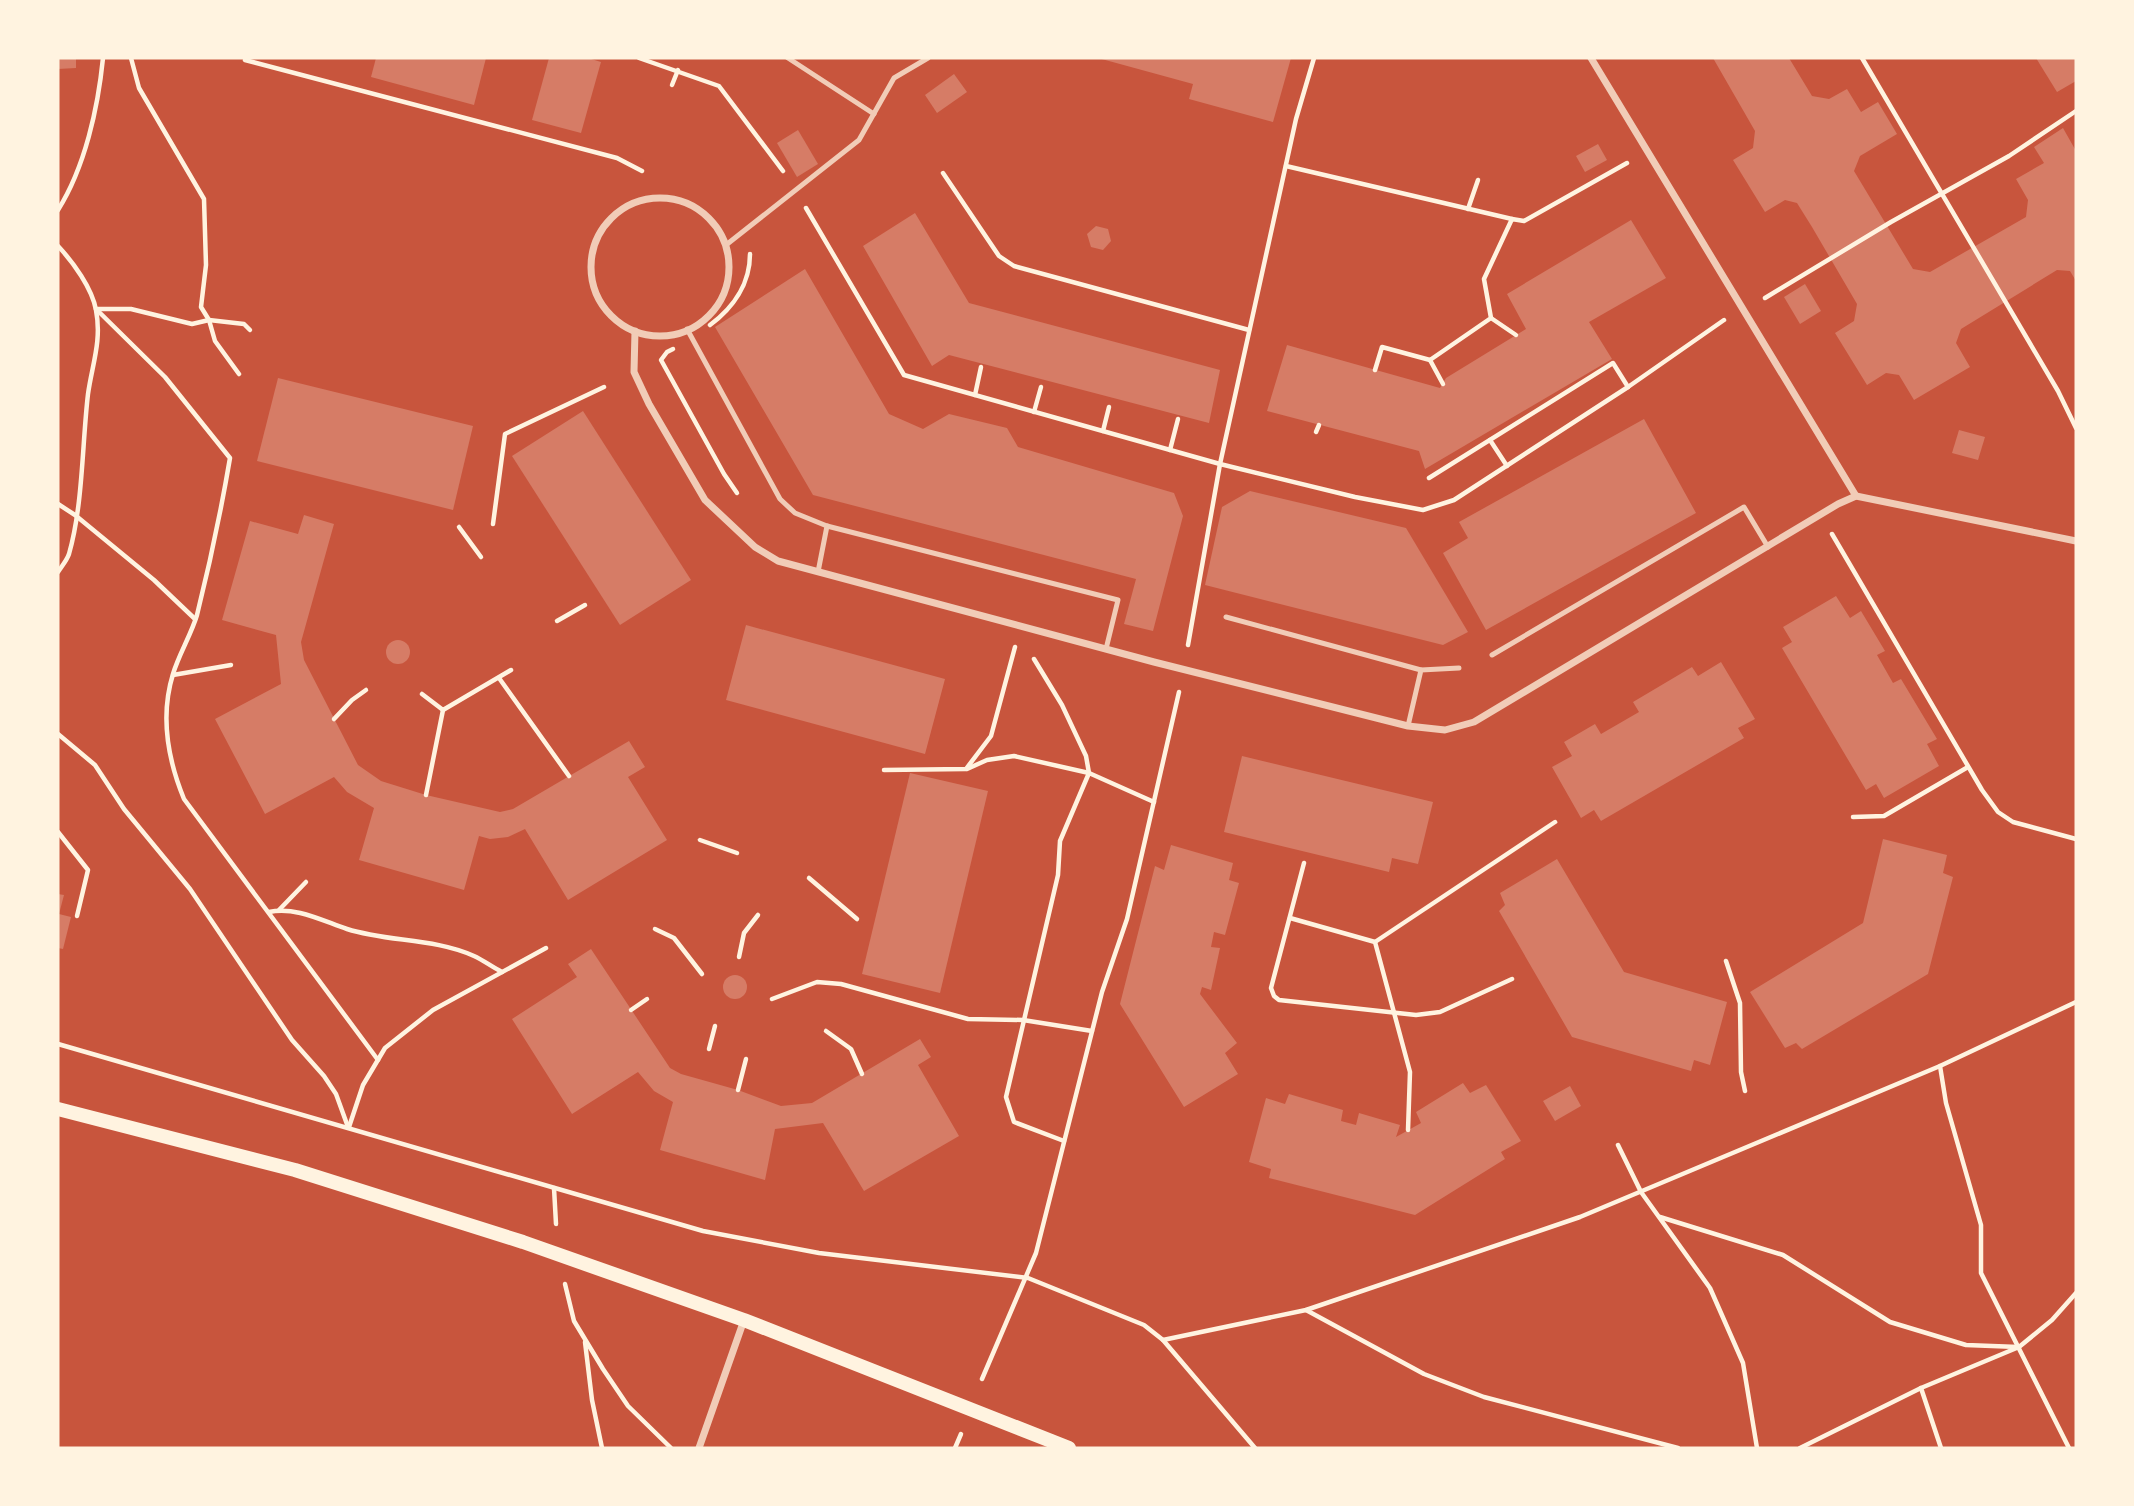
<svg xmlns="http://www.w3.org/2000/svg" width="2134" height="1506" viewBox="0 0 2134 1506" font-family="'Noto Sans',sans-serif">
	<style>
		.building { fill: #d67c66 }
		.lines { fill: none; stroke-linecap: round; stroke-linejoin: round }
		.path { stroke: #fff3e0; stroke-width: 4.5 }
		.service { stroke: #f1ccb7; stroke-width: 5 }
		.minor { stroke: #f1ccb7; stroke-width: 7 }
		.secondary { stroke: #fff3e0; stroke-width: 14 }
	</style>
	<rect width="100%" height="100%" fill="#c8553d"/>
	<g class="building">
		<polygon points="58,58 76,58 76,68 58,69"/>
		<polygon points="376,58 486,58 474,105 371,77"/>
		<polygon points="549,58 588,58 601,62 581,133 532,120"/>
		<polygon points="1098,58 1291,58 1273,122 1189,99 1193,84"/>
		<polygon points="1713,58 1789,58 1812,96 1829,99 1847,89 1861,112 1878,102 1897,134 1860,156 1854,171 1913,269 1930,272 2026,217 2028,200 2016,179 2044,163 2034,147 2063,128 2076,151 2076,281 2070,271 2057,270 1961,329 1956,343 1970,367 1914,400 1899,375 1886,373 1867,385 1835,333 1854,321 1857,304 1812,227 1797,203 1785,200 1765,212 1733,160 1753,148 1755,131"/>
		<polygon points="2036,58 2076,58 2076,81 2057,92"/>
		<polygon points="954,74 967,92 937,113 925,95"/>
		<polygon points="798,130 818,164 797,177 777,143"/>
		<polygon points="1598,144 1607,160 1585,172 1576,156"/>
		<polygon points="915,213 969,303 1220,370 1209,423 949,355 932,366 863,246"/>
		<polygon points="1631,220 1666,278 1589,322 1612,359 1425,469 1419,451 1267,411 1287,345 1440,388 1446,378 1526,329 1507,294"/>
		<polygon points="1096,226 1108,229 1111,241 1103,250 1091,247 1087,234"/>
		<polygon points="805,269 889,414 923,429 949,414 1007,428 1018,447 1174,493 1183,516 1153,631 1124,624 1136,579 813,495 715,327"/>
		<polygon points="1805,284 1821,311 1800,324 1784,297"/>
		<polygon points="278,378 473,426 453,510 257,461"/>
		<polygon points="583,411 691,580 620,625 512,456"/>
		<polygon points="1644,419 1696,513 1486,630 1443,553 1468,538 1459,522"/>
		<polygon points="1959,430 1985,437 1978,460 1952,453"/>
		<polygon points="1250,491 1406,528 1468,632 1443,645 1205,585 1222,507"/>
		<polygon points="304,515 334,524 301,642 304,660 358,765 381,781 426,795 500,812 513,809 629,741 645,767 628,777 667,840 568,900 525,829 508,837 490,839 479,836 464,890 359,860 374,808 347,792 334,777 265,814 215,719 281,684 276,635 222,620 250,521 298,534"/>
		<polygon points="1836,596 1850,618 1861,611 1885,651 1877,655 1893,683 1901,679 1937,739 1927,744 1939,766 1884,798 1876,784 1866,790 1782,648 1792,642 1783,627"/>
		<polygon points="746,625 945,679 925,754 726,700"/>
		<circle cx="398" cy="652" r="12"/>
		<polygon points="1721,662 1755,719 1738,728 1744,738 1601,821 1594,810 1581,818 1552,767 1572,756 1564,742 1595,724 1601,734 1639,712 1633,702 1692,667 1698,676"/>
		<polygon points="1242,756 1433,802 1418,864 1392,858 1389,872 1224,832"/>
		<polygon points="910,773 988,791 940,993 862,974"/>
		<polygon points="1883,839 1947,855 1943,873 1953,877 1928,974 1802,1049 1796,1043 1785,1048 1750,992 1863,923"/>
		<polygon points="1171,845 1233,863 1229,880 1239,883 1225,935 1214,932 1211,947 1220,948 1211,990 1202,987 1200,994 1237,1043 1225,1053 1238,1074 1184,1107 1120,1004 1155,866 1164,870"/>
		<polygon points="1557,859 1624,972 1727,1002 1710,1065 1694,1060 1691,1071 1572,1037 1499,911 1505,905 1500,893"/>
		<polygon points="58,894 64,895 59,914 71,917 63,949 58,948"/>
		<polygon points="591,949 670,1068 681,1074 738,1090 781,1106 812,1103 920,1039 931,1057 918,1065 959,1136 864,1191 823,1123 775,1129 765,1180 660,1150 673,1102 654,1091 638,1072 572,1114 512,1019 577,977 568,964"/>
		<circle cx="735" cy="987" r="12"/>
		<polygon points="1463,1083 1470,1093 1486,1085 1521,1141 1501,1152 1505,1159 1415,1215 1269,1178 1271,1169 1249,1162 1266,1098 1285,1104 1289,1094 1343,1110 1341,1121 1356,1125 1359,1113 1400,1125 1396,1137 1421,1123 1416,1112"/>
		<polygon points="1570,1086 1581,1106 1555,1121 1543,1101"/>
	</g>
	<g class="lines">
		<g class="path">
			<polyline points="131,58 139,88 204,199 206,265 201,307 209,320 215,341 239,374"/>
			<polyline points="246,58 245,60 617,158 642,171"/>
			<polyline points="639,58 719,86 783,171"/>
			<polyline points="1862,58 2058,391 2076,428"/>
			<polyline points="672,85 678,70"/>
			<polyline points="1286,166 1512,219"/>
			<polyline points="943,173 999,256 1014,266 1249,330"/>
			<polyline points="806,208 904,375 1220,464 1355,497 1423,510 1454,500 1628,387 1724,320"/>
			<polyline points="1468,209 1478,180"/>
			<path d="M 58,210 C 85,167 98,108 103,58"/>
			<path d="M 58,246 C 73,262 92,288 96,310 C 102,341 92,365 88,394 C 82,445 83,505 69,554 C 67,560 62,566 58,572"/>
			<polyline points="1765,298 1891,222 2009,156 2076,111"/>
			<path d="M 96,309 L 165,377 L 230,458 C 221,511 210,563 197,615 C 191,635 179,654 173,674 C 160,716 168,760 184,799 L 378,1060"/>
			<polyline points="97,309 131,309 192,324 209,320 244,324 250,330"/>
			<polyline points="1491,318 1516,335"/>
			<path d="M 710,325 C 733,308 750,284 750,254"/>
			<polyline points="673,349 667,352 661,360 724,474 737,493"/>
			<polyline points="1430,360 1443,384"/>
			<polyline points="1375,370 1382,347 1430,360 1491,318 1484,279 1512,219 1524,221 1627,163"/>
			<polyline points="975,395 981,367"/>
			<polyline points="1034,412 1041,387"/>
			<polyline points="1103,431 1109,407"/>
			<polyline points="1316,432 1319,425"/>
			<polyline points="1490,440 1507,466"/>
			<polyline points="1170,450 1178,419"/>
			<polyline points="1429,478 1613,363 1628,387"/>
			<polyline points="58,504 75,515 154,580 195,619"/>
			<polyline points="493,524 505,434 604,387"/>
			<polyline points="459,527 481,557"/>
			<polyline points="1832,534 1982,790 1998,812 2013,822 2076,839"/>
			<polyline points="557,621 585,605"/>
			<polyline points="1188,645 1220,464 1296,119 1314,58"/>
			<polyline points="1034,659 1062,705 1086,756 1089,773 1060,841 1058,875 1006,1097 1014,1122 1064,1141"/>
			<polyline points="173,675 231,665"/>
			<polyline points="499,678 569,776"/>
			<polyline points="422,694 443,710 511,670"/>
			<polyline points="334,719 352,700 366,690"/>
			<polyline points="58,734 95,765 124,809 190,889 292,1040 324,1076 336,1094 348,1127"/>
			<polyline points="967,769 987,760 1014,756 1089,773 1154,802"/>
			<polyline points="884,770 966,769 991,736 1015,647"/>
			<polyline points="426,795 443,710"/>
			<polyline points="1853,817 1884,816 1968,767"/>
			<polyline points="58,832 88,870 77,916"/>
			<polyline points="700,840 737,853"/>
			<polyline points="1304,863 1271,988 1274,996 1279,1000 1416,1015 1440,1012 1512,979"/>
			<polyline points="809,878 857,919"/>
			<polyline points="279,910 306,882"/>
			<path d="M 269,912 C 295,906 323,921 347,929 C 388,942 434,938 474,956 C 483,960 492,967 502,972"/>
			<polyline points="1290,918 1375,942 1410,1072 1408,1130"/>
			<polyline points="655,929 674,938 702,974"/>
			<polyline points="1375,942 1555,822"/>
			<polyline points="739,957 744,933 758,915"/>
			<polyline points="1726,961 1740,1003 1741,1072 1745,1091"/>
			<polyline points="772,999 817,982 841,984 968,1019 1023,1020 1092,1031"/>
			<polyline points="631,1010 647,999"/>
			<polyline points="826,1031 851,1049 862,1074"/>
			<polyline points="58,1044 703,1231 819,1253 1028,1278 1144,1325 1163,1340 1255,1448"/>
			<polyline points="709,1049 715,1026"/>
			<polyline points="1940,1066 1946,1103 1981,1225 1981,1273 2069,1448"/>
			<polyline points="738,1090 746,1059"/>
			<polyline points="349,1127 363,1085 385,1048 433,1010 546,948"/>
			<polyline points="1618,1145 1641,1192 1710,1288 1743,1363 1757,1448"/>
			<polyline points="554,1188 556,1224"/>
			<polyline points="1660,1217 1783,1255 1890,1322 1966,1345 2018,1347"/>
			<polyline points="565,1284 574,1321 603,1369 628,1406 671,1448"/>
			<polyline points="1306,1310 1424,1374 1484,1397 1678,1448"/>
			<polyline points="1163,1340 1306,1310 1580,1217 1940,1066 2076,1002"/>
			<polyline points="585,1342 592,1400 602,1448"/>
			<polyline points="982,1379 1036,1253 1102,992 1127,919 1179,692"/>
			<polyline points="1921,1388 1941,1448"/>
			<polyline points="955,1448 961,1434"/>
			<polyline points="1800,1448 1921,1388 2019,1347 2052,1320 2076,1293"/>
		</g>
		<g class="service">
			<polyline points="788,58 874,114"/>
			<polyline points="726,245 859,140 894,78 928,58"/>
			<polyline points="687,329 780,499 795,513 827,526 1118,600 1106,649"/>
			<polyline points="818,572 827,526"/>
			<polyline points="1226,617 1421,670"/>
			<polyline points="1492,655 1744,507 1768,547"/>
			<polyline points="1408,726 1421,670 1459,668"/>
		</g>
		<g class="minor">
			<polyline points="1591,58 1856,496"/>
			<circle cx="660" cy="267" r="69"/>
			<polyline points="635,331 634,372 649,404 705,500 755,547 778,561 1154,662 1408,726 1445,730 1474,722 1838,504 1856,496 2076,541"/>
			<polyline points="699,1448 744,1320"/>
		</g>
		<polyline class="secondary" points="58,1109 295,1170 523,1242 744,1320 1069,1448"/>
	</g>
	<rect width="2134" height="1506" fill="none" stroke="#fff3e0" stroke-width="119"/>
</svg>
